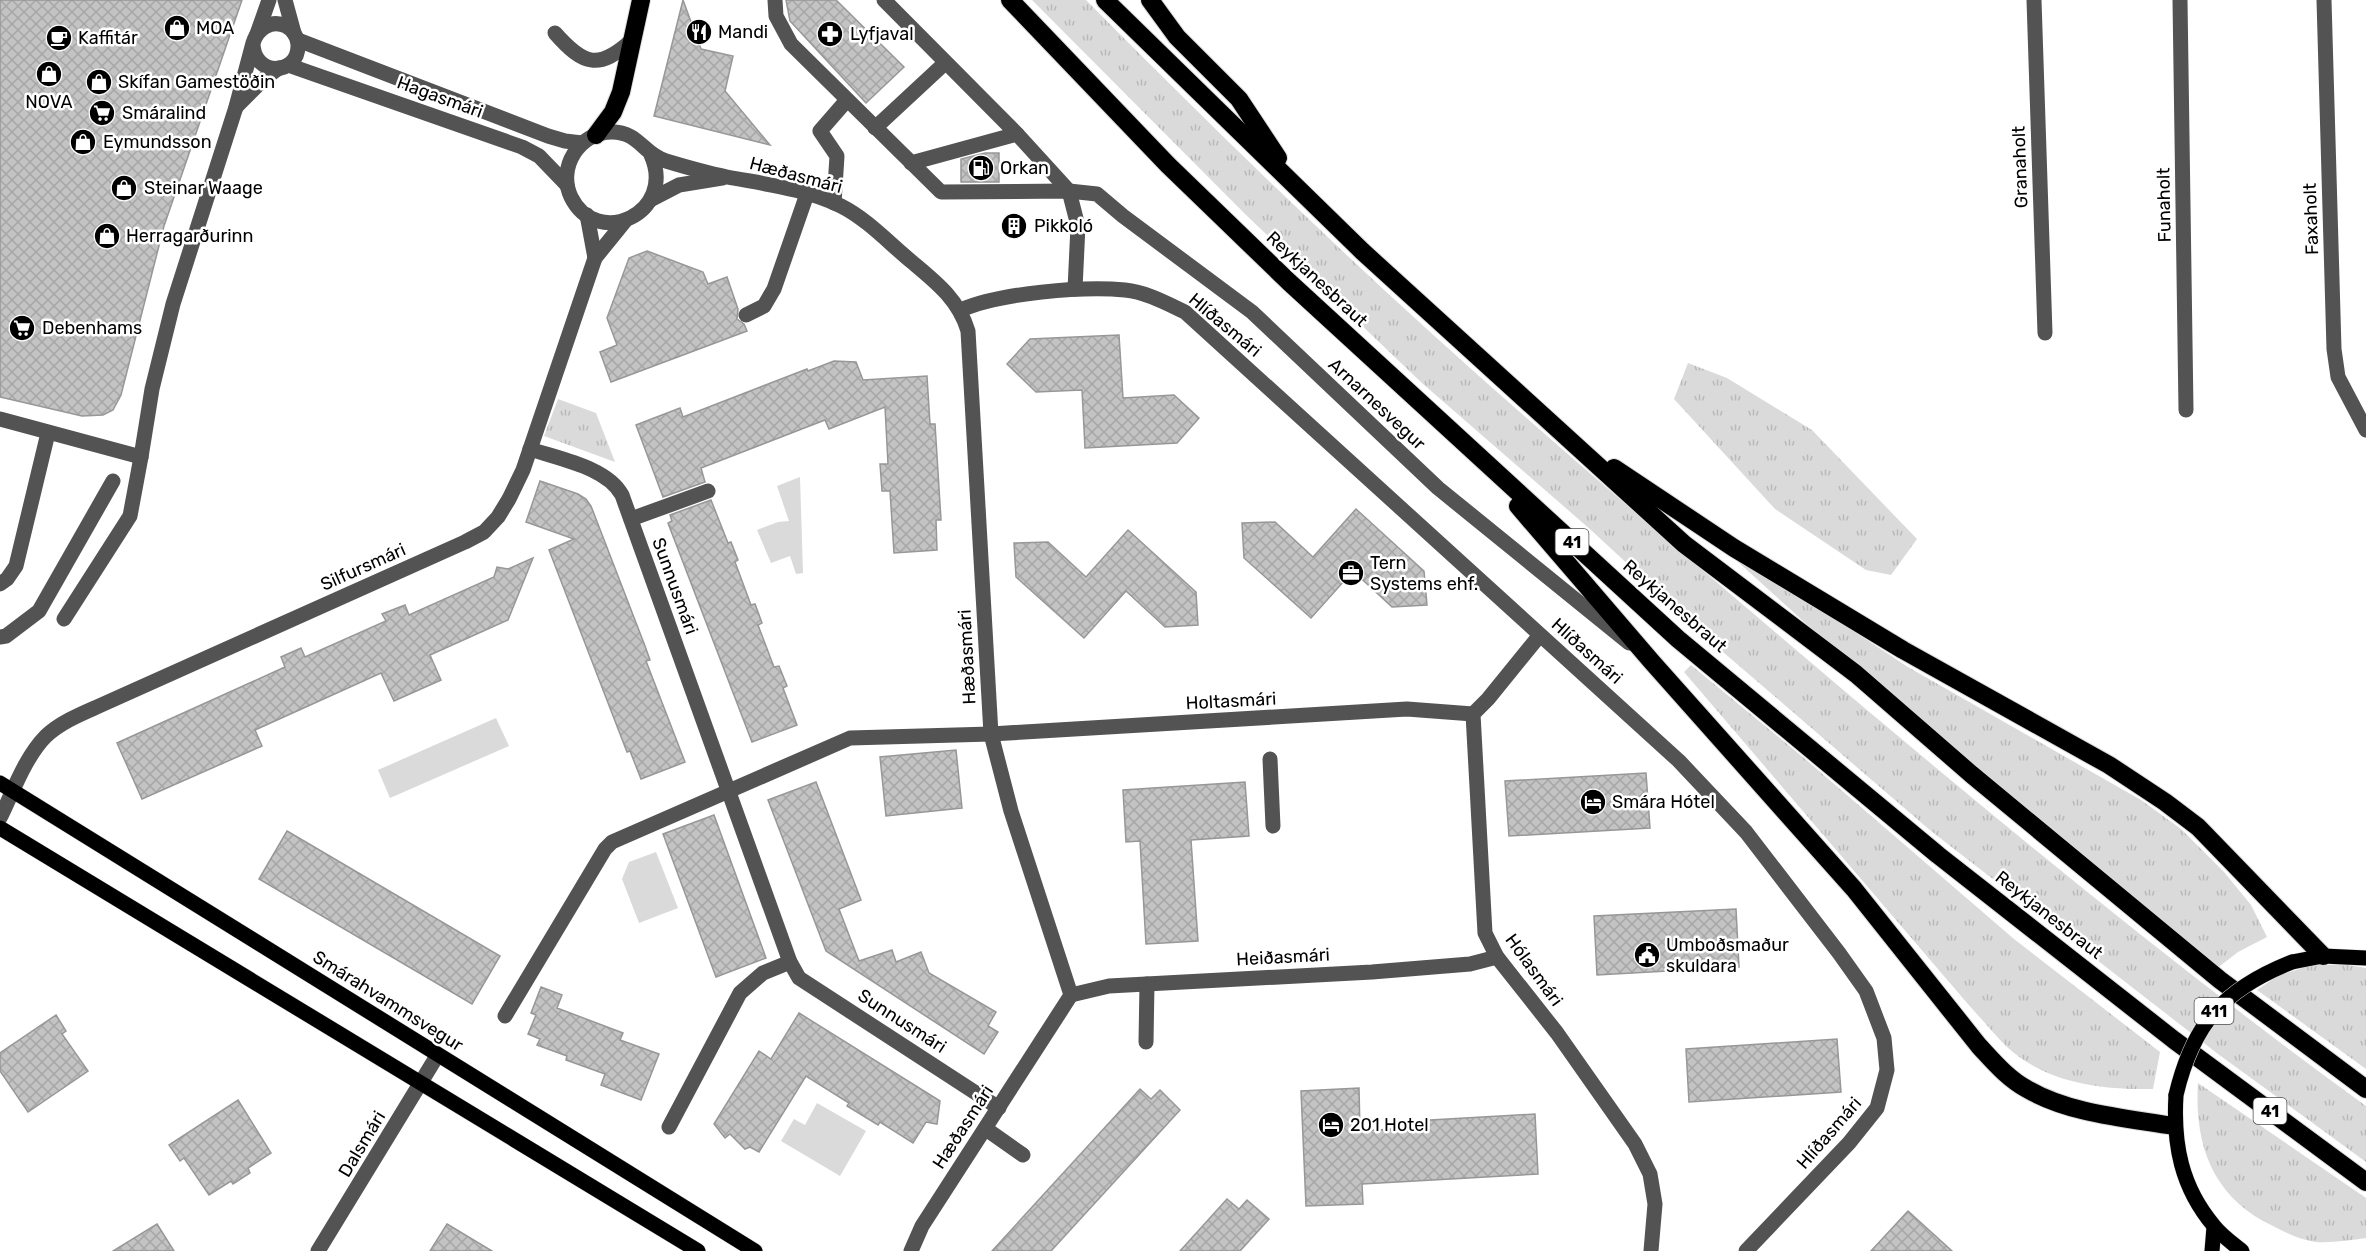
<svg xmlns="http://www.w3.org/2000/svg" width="2366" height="1251" viewBox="0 0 2366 1251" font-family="Rubik,sans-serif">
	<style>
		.grass { fill: url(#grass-tufts) }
		.green { fill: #dadada }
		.building { fill: url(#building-cross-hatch); stroke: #979797; stroke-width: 1.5 }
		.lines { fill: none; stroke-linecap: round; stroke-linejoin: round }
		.major-casing { stroke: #dbdbdb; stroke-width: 16 }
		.highway-casing { stroke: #dbdbdb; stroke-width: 20 }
		.minor { stroke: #535353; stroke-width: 15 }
		.major { stroke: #000; stroke-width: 15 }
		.highway { stroke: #000; stroke-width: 18 }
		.major-bridge-casing { stroke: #dbdbdb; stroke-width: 16; stroke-linecap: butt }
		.major-bridge { stroke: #000; stroke-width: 15 }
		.labels { text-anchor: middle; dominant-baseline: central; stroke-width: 5; stroke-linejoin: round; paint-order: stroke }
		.shield { fill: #fff; stroke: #4c4c4c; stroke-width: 1.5 }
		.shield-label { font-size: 16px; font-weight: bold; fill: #000 }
		.poi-label { font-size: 18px; fill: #000; stroke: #fff; text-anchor: start }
		.street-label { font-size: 18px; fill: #000; stroke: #fff }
	</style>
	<defs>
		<pattern id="grass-tufts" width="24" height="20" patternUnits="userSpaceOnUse" patternTransform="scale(1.5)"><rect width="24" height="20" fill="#dadada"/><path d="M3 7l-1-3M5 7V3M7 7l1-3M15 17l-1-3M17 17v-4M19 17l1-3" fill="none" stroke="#b9b9b9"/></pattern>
		<pattern id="building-cross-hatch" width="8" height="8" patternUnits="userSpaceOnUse" patternTransform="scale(1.5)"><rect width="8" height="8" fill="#c3c3c3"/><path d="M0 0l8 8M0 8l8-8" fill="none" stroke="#a6a6a6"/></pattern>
	</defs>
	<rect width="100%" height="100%" fill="#fff"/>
	<g class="grass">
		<path d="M 1032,0 L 1086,0 C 1198,113 1311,224 1429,331 C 1548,439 1672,544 1795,649 C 1981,807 2169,963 2366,1106 L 2366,1162 L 2218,1054 L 1931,831 L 1716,646 L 1591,530 L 1423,384 L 1245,214 Z"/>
		<polygon points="1688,363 1727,378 1812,430 1917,539 1891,575 1866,570 1775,509 1674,399"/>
		<polygon points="558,399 596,413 615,462 544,436"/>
		<polygon points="1739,556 1908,667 2141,800 2181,829 2224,872 2251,905 2267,937 2238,952 2216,969 1855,668 1737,561"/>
		<path d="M 1691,665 L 1804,758 L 2014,939 L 2160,1052 L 2153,1089 C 2102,1090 2046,1083 2007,1047 C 1993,1033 1980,1017 1967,1003 L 1684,672 Z"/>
		<polygon points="2312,965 2348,965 2366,968 2366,1069 2257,990 2279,975"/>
		<path d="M 2198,1083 L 2366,1198 L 2366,1238 C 2350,1240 2333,1243 2316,1242 C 2301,1240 2286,1233 2273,1226 C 2213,1198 2194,1145 2198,1083 Z"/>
	</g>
	<g class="green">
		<polygon points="800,477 803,573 796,574 790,556 771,563 757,530 778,522 789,521 777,486"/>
		<polygon points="496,718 509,746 390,798 378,770"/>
		<polygon points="656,852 678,908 639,923 622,879 629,862"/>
		<polygon points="817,1103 866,1131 840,1176 781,1141 794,1119 805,1125"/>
	</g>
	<g class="building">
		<polygon points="0,0 242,0 164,226 121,395 113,410 103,415 82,416 0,397"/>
		<polygon points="683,0 701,49 733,56 725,91 770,145 654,116"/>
		<polygon points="786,0 836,0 904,67 866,103 790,21"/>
		<polygon points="985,153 999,153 999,182 961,182 961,159"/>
		<polygon points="647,251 703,272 708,284 727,277 738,309 737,319 744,324 747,331 611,382 600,352 617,345 607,318 629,258"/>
		<polygon points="1119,335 1123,398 1174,395 1199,418 1177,443 1085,448 1082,390 1036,392 1007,364 1030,339"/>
		<polygon points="834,361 856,362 863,380 927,376 930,424 935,424 941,520 936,520 937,550 894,553 890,491 882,491 880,464 888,464 885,407 829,429 825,420 701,468 705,482 663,497 636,425 680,408 683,417 807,369 808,371"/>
		<polygon points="540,481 578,494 586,499 591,506 645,646 650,660 646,661 685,762 641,779 630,751 627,752 549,550 574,539 526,522"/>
		<polygon points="711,500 728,543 731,542 738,560 735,562 751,605 755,604 762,623 758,625 774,667 779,666 787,686 783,688 797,725 752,742 668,523 672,521 670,515"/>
		<polygon points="1356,509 1424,571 1427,605 1392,607 1353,571 1311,618 1244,558 1242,523 1275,522 1313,557"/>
		<polygon points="1128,530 1196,592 1198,625 1165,627 1126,591 1084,638 1016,577 1014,543 1048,542 1086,577"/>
		<polygon points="533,558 508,620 430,655 441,680 394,701 381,673 255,730 262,746 142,799 117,743 285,667 281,657 301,648 305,657 386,621 382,614 405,605 409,615 494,577 497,567 508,569"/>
		<polygon points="956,750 962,808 886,816 880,757"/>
		<polygon points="1646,773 1650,828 1509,836 1505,781"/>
		<polygon points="816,782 861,900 839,909 859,961 892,950 896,962 921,952 929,973 996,1012 988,1026 998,1032 984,1054 826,951 768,800"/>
		<polygon points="1245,782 1249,836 1191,840 1198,941 1146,944 1140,841 1126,842 1123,790"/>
		<polygon points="714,815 766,958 716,977 663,834"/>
		<polygon points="287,831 500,956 472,1004 259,879"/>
		<polygon points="1736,909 1739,967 1597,975 1594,916"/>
		<polygon points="541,987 562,995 557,1008 623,1033 620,1040 659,1054 641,1100 601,1085 605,1074 566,1060 567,1056 537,1045 540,1039 528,1034 536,1015 531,1013"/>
		<polygon points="799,1013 940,1101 937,1124 926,1122 913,1143 880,1122 878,1125 847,1106 849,1103 806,1076 759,1152 750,1147 745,1149 730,1134 725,1138 714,1124 759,1051 771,1059"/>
		<polygon points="56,1015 66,1031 62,1034 88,1071 28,1112 0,1071 0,1053"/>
		<polygon points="1837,1039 1841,1092 1689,1102 1686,1049"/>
		<polygon points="1359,1088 1360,1131 1409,1128 1413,1121 1535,1114 1538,1174 1362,1184 1363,1204 1306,1206 1301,1091"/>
		<polygon points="1140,1089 1151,1099 1160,1090 1180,1110 1051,1251 992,1251"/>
		<polygon points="238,1100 271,1153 248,1168 250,1173 233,1184 231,1181 209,1195 184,1158 180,1161 169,1145"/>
		<polygon points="1227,1199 1239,1209 1247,1200 1269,1219 1240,1251 1180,1251"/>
		<polygon points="1908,1211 1952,1251 1871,1251"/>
		<polygon points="157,1224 174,1251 113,1251"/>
		<polygon points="447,1224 492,1251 430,1251"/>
	</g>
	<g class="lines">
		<g class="major-casing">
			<g id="major">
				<polyline points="0,783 755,1251"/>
				<polyline points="0,828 698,1251"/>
				<polyline points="2292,962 2323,956 2366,958"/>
				<path d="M 2176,1095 C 2173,1144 2181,1187 2214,1226 C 2221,1235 2232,1243 2242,1251"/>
				<polyline points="2212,1251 2214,1227"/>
			</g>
		</g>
		<g class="highway-casing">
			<g id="highway">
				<polyline points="1010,0 1168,165 1289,282 1678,639 1938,855 2174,1040 2366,1182"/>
				<polyline points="1105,0 1362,251 1684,544 1856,674 1971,774 2220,980 2366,1089"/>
				<polyline points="1150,0 1177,37 1239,99 1278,158"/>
				<polyline points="596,135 613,112 621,92 641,0"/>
				<polyline points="1614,468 1734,548 1903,650 2109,765 2165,802 2198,827 2323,956"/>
				<path d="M 1518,506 L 1652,662 L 1854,889 L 1979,1046 C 1993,1061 2008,1079 2027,1089 C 2070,1114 2126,1118 2174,1126"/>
			</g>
		</g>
		<g class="minor">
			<polyline points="285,0 294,33"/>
			<polyline points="775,0 776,16 791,44 941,192 1069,191 1097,194 1123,216 1252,312 1438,488 1629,643"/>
			<polyline points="884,0 1017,134 1069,191 1078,226 1075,289"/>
			<polyline points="2034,0 2045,333"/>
			<polyline points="2180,0 2186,410"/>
			<polyline points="2324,0 2334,349 2338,377 2366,430"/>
			<path d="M 555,33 C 584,66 599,70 632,40"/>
			<polyline points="257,34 269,0"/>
			<polyline points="298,40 548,136 565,141 582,143"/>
			<polyline points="288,65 522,147 539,156 567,185"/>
			<polyline points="236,107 264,79 279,68"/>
			<polyline points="875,128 945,63"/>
			<path d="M 651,155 C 677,213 597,250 571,197 C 557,168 579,132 612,132 C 639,132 643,154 666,161 C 686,167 707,173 727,177 C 764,184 807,189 841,206 C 867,219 890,244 912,262 C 936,282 959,300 968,331 L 991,734 L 1011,811 L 1071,995 L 922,1226 L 911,1251"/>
			<polyline points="911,163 1017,134"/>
			<polyline points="652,199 679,185 722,178"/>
			<polyline points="834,203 837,156 820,131 847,100"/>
			<polyline points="587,215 595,258"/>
			<path d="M 961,310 C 999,293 1083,286 1125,290 C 1146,292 1166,303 1185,312 L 1679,761 L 1746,832 L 1839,953 L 1866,991 L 1884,1038 L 1887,1070 L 1877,1108 L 1849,1143 L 1746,1251"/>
			<polyline points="746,315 764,306 774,289 807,194"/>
			<path d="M 0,419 L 141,457 L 152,389 L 173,304 L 236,107 L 253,43 C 257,29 271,19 286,26 C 292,29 298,37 298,45 C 299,76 253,77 253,43"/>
			<path d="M 530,449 C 559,459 607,467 622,495 L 790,962 L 799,978 L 999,1108"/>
			<polyline points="631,519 708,491"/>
			<polyline points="0,584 7,579 16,566 48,433"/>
			<polyline points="64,619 130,516 141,457"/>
			<polyline points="1540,635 1488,699 1473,714 1485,933 1497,957 1557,1033 1635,1144 1650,1174 1655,1204 1651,1251"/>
			<polyline points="0,637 6,636 39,611 113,481"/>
			<polyline points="1270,759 1273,826"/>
			<path d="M 0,818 C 13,792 25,757 46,736 C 61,722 81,714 99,706 L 465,542 L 484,532 L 498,517 L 509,499 L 523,470 L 595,258 L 625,221"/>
			<polyline points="1071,995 1109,986 1372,972 1470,964 1497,957"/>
			<polyline points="505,1016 605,849 612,842 850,738 991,734 1407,709 1473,714"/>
			<polyline points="1146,1042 1147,984"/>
			<polyline points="669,1127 740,993 763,973 790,962"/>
			<polyline points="986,1129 1023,1155"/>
			<polyline points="318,1251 437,1056"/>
		</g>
		<use href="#major" class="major"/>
		<use href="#highway" class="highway"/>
		<g class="major-bridge-casing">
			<path id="major-bridge" d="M 2176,1095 C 2193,1023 2224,989 2292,962"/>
		</g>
		<use href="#major-bridge" class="major-bridge"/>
	</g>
	<defs>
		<g id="shop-disc" transform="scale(1.35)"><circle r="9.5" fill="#000" stroke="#fff"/><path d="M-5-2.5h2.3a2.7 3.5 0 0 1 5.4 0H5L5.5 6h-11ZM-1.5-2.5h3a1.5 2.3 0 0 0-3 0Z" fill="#fff"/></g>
		<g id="restaurant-disc" transform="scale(1.35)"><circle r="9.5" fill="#000" stroke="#fff"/><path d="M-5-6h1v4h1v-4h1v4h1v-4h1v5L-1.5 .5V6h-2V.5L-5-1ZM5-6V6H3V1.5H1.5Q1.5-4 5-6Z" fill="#fff"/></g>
		<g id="pharmacy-disc" transform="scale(1.35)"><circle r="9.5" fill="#000" stroke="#fff"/><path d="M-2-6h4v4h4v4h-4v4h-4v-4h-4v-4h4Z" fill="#fff"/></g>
		<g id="cafe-disc" transform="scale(1.35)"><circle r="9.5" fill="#000" stroke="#fff"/><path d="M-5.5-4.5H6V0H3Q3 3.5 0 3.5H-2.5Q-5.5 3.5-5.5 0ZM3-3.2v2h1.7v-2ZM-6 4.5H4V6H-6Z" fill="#fff"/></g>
		<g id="supermarket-disc" transform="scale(1.35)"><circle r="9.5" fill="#000" stroke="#fff"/><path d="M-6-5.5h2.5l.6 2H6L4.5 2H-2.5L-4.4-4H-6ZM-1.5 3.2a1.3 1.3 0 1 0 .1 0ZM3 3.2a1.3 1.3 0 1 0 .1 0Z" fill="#fff"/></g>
		<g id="fuel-disc" transform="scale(1.35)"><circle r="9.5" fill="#000" stroke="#fff"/><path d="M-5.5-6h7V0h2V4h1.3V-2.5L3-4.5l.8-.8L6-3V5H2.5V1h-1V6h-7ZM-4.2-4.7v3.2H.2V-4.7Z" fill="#fff"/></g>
		<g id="building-disc" transform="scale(1.35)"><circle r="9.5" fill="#000" stroke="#fff"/><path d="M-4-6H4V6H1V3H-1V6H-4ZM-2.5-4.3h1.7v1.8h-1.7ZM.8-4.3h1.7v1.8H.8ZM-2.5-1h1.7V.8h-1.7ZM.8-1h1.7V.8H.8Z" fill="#fff"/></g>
		<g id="office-disc" transform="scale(1.35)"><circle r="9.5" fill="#000" stroke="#fff"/><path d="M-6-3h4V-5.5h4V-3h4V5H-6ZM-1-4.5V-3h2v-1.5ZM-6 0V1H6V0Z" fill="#fff"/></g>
		<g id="hotel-disc" transform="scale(1.35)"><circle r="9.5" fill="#000" stroke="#fff"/><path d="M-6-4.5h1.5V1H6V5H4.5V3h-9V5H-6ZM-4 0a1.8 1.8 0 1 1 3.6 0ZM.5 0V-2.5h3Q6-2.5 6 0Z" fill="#fff"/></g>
		<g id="civic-disc" transform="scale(1.35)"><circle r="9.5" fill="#000" stroke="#fff"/><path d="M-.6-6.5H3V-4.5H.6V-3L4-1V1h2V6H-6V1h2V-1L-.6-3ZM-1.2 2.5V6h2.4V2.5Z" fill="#fff"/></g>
	</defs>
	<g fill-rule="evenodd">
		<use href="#shop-disc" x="177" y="28"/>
		<use href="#restaurant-disc" x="699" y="32"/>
		<use href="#pharmacy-disc" x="830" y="34"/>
		<use href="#cafe-disc" x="59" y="38"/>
		<use href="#shop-disc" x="49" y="74"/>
		<use href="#shop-disc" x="99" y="82"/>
		<use href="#supermarket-disc" x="102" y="113"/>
		<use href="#shop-disc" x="83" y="142"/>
		<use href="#fuel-disc" x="981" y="168"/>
		<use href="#shop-disc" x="124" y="188"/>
		<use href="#building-disc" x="1014" y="226"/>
		<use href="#shop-disc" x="107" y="236"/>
		<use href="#supermarket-disc" x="22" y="328"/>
		<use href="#office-disc" x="1351" y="573"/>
		<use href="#hotel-disc" x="1593" y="802"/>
		<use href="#civic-disc" x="1647" y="955"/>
		<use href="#hotel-disc" x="1331" y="1125"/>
	</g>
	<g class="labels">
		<g class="shield">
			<rect x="1555.5" y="529" width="33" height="26" rx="4.5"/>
			<rect x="2194.5" y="998" width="39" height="26" rx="4.5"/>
			<rect x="2253.5" y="1098" width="33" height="26" rx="4.5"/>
		</g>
		<g class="shield-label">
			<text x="1572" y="542">41</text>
			<text x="2214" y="1011">411</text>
			<text x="2270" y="1111">41</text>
		</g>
		<g class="poi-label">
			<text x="196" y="28">MOA</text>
			<text x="718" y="32">Mandi</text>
			<text x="850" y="34">Lyfjaval</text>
			<text x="78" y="38">Kaffitár</text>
			<text x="118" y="82">Skífan Gamestöðin</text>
			<text x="49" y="102" text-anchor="middle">NOVA</text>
			<text x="122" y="113">Smáralind</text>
			<text x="103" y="142">Eymundsson</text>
			<text x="1000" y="168">Orkan</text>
			<text x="144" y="188">Steinar Waage</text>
			<text x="1034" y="226">Pikkoló</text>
			<text x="126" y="236">Herragarðurinn</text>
			<text x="42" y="328">Debenhams</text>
			<text x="1370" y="563">Tern<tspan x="1370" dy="21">Systems ehf.</tspan></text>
			<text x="1612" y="802">Smára Hótel</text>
			<text x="1666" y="945">Umboðsmaður<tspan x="1666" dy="21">skuldara</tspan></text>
			<text x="1350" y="1125">201 Hotel</text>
		</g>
		<g class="street-label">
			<text transform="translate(440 97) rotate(20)">Hagasmári</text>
			<text transform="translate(2020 167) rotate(-92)">Granaholt</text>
			<text transform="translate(796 175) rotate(15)">Hæðasmári</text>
			<text transform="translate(2164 205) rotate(-91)">Funaholt</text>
			<text transform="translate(2311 219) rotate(-92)">Faxaholt</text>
			<text transform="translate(1317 279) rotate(43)">Reykjanesbraut</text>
			<text transform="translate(1225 325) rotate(40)">Hlíðasmári</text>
			<text transform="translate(1377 404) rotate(43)">Arnarnesvegur</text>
			<text transform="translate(363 567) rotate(-24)">Silfursmári</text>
			<text transform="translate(675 586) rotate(70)">Sunnusmári</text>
			<text transform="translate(1675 606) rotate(41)">Reykjanesbraut</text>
			<text transform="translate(1587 651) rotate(42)">Hlíðasmári</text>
			<text transform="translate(967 657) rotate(-93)">Hæðasmári</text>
			<text transform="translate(1231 701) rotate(-3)">Holtasmári</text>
			<text transform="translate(2049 915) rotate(38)">Reykjanesbraut</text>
			<text transform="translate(1283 957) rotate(-3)">Heiðasmári</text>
			<text transform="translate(1534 970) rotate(54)">Hólasmári</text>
			<text transform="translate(388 1001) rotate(32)">Smárahvammsvegur</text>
			<text transform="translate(902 1021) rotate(33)">Sunnusmári</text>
			<text transform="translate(963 1127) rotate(-57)">Hæðasmári</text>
			<text transform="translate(1829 1133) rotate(-49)">Hlíðasmári</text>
			<text transform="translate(362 1144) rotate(-59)">Dalsmári</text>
		</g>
	</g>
</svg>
